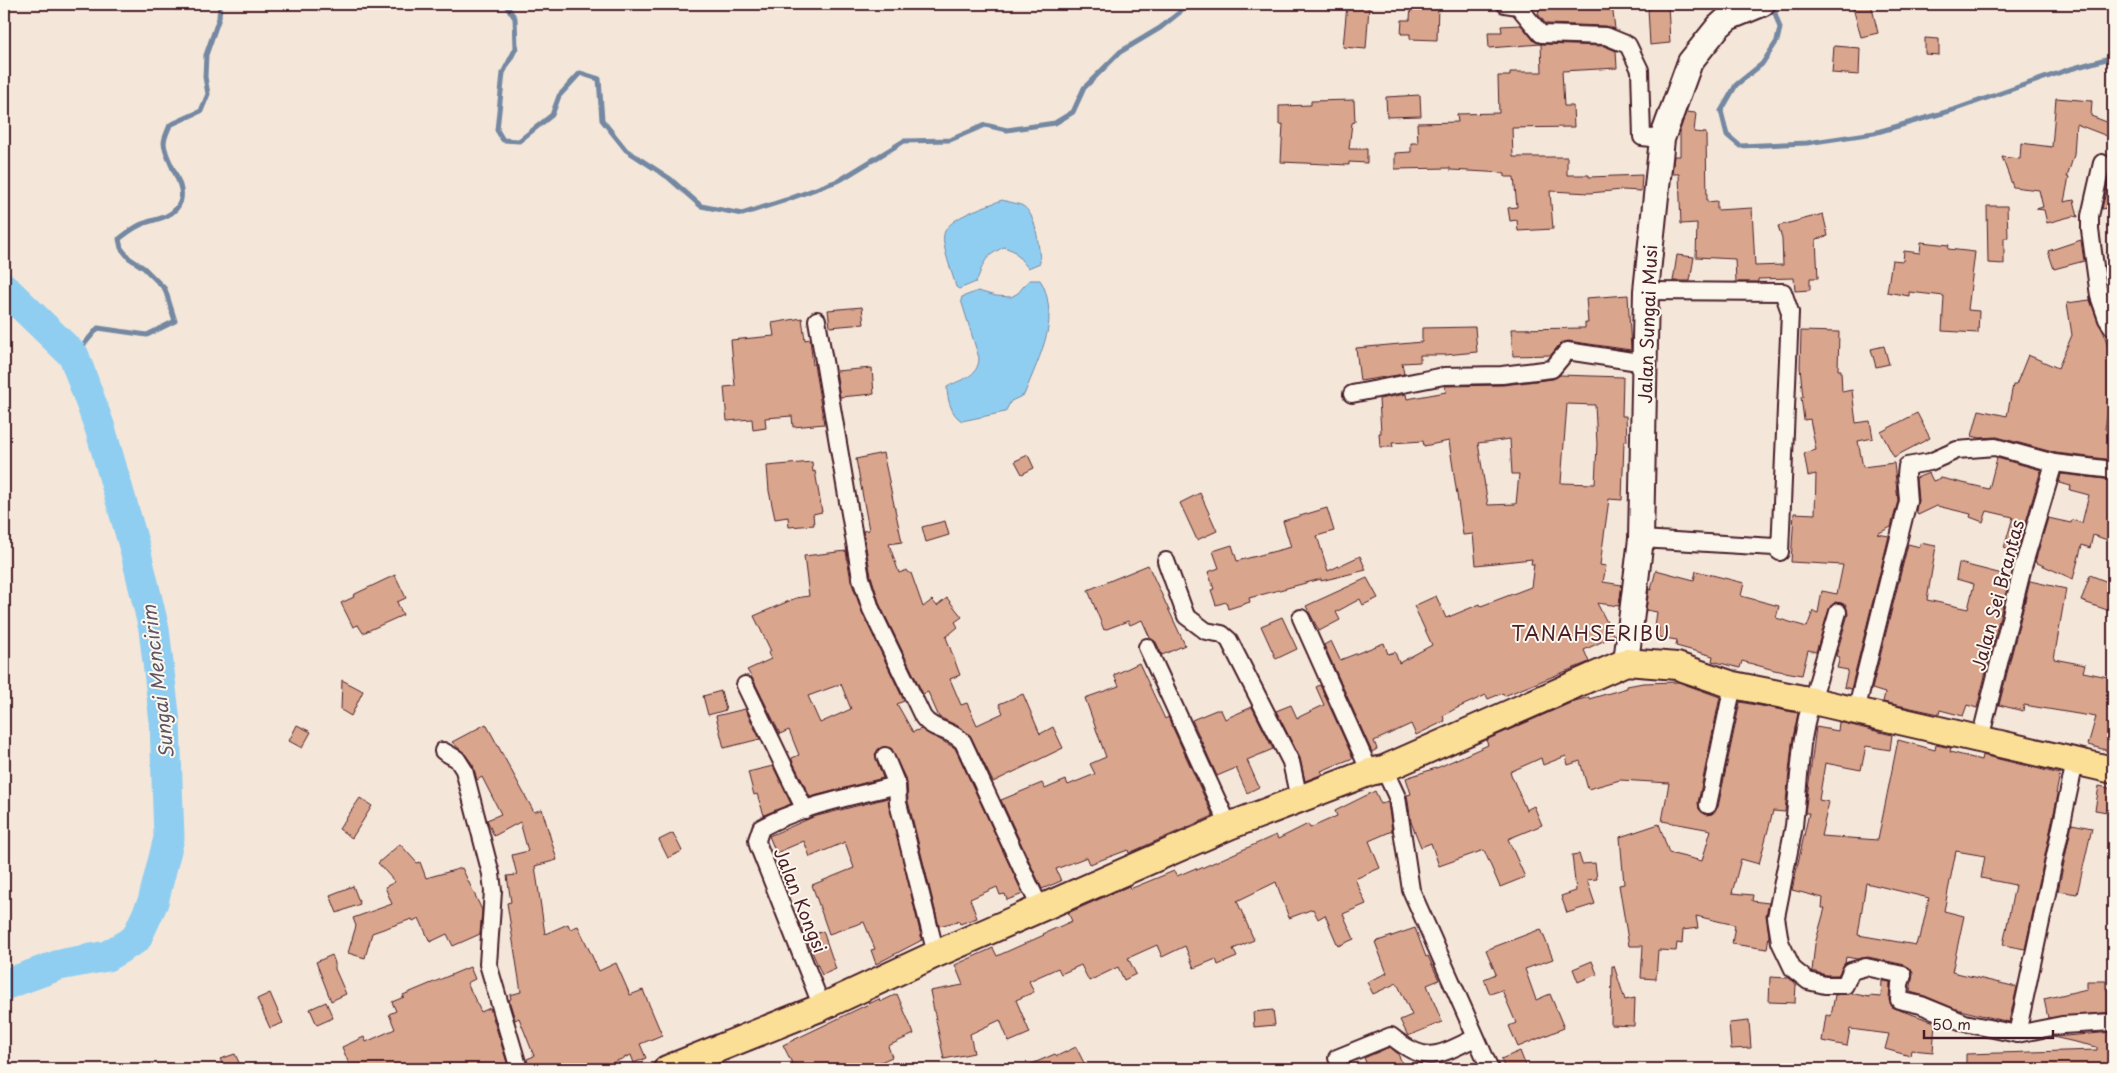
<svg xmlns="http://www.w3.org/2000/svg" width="2117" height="1073" viewBox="0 0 2117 1073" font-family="'Playpen Sans',sans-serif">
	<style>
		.water { fill: #90cef1; stroke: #7488a2 }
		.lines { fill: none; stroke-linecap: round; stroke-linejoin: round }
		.stream { stroke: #7488a2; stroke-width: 5 }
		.river { stroke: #90cef1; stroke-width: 31 }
		.building { fill: #d9a58d; stroke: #4a1f2b; fill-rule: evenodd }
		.minor-casing { stroke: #4a1f2b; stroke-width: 20 }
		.secondary-casing { stroke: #4a1f2b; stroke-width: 28 }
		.primary-casing { stroke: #4a1f2b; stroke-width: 30 }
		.minor { stroke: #fbf7ec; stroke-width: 16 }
		.secondary { stroke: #fbf7ec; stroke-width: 24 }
		.primary { stroke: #fbdf96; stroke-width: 26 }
		.labels { text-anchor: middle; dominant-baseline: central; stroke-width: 4; stroke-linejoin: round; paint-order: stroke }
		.street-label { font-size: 18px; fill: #4a1f2b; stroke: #fbf7ec }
		.water-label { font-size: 19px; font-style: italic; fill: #5f5466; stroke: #fbf7ec }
		.quarter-label { font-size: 20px; letter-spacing: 1px; fill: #4a1f2b; stroke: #fbf7ec }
	</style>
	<rect width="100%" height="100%" fill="#f4e7d9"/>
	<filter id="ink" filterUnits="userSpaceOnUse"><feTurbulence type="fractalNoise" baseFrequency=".02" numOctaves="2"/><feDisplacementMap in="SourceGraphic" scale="10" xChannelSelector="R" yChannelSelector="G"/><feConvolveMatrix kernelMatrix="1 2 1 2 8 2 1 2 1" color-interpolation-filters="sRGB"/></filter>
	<g filter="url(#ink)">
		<g class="water">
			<path d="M 1002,200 C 1008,202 1016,203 1021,205 C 1037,212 1039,248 1040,263 L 1028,268 L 1014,251 L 1004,247 C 982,258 985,262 976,282 L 959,289 L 956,287 C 953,274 941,246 944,234 C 948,217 987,206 1002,200 Z"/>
			<path d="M 1029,280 L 1040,280 C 1049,292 1051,319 1047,333 C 1042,354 1032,375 1024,395 L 1011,401 L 1005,412 L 962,421 C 951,415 947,398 947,387 C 962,378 978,378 979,358 L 961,300 L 962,297 L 978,291 L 996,296 L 1011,297 L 1018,293 Z"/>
		</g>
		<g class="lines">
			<g class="stream">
				<polyline points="505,4 515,18 516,48 503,73 497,130 503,140 519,141 552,115 559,96 580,73 599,79 602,120 626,150 669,178 701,206 742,214 786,200 840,180 904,141 950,140 985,125 1007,130 1055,123 1073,112 1084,88 1120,52 1160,28 1180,12 1180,4"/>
				<polyline points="1772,4 1780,28 1777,41 1762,64 1736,85 1721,111 1727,135 1740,146 1807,143 1874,133 1953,110 2067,70 2113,57"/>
				<path d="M 74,356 L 98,328 L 147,335 L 175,321 L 165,289 L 144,268 L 129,258 L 121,248 L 119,239 C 127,233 135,226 145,223 C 156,219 168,218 176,209 C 193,190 165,164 164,143 C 164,138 168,130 170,125 L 201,111 L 208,94 L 205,77 L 206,55 L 219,18 L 220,4"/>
			</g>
			<polyline class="river" points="4,288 74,356 100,428 135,549 154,629 165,722 169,838 153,902 136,939 107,956 59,965 4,985"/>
		</g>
		<g class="building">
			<polygon points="1411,4 1438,4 1437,40 1410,39 1410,34 1401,34 1402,20 1410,20"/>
			<polygon points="1540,4 1612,4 1615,29 1606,26 1546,24 1538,14"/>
			<polygon points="1651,4 1668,4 1670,43 1650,45 1648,9 1651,9"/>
			<polygon points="1852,4 1871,4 1878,33 1861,37"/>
			<polygon points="1347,5 1369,7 1366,49 1343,47"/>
			<polygon points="1521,25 1534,41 1541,44 1489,48 1488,32 1502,32 1501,26"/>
			<polygon points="1925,38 1939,39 1939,55 1925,54"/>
			<polygon points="1541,44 1604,46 1616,51 1617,68 1562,71 1564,106 1573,106 1574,127 1512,128 1513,157 1567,157 1567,175 1589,175 1589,177 1642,175 1641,191 1622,190 1590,193 1550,191 1553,229 1518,231 1517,220 1510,221 1508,208 1517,207 1514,177 1505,177 1505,173 1450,170 1450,168 1395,169 1395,153 1411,152 1411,143 1418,143 1417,123 1458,122 1457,114 1499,113 1498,76 1510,76 1510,72 1542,72"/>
			<polygon points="1834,46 1860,48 1859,75 1832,73"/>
			<polygon points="1420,95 1421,116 1387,117 1386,97"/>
			<polygon points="2056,98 2092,101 2091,116 2112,124 2107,136 2076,124 2074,155 2067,177 2069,177 2064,202 2074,200 2078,217 2073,216 2047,223 2044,210 2036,209 2043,207 2039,190 2013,187 2002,157 2020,159 2021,143 2052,147"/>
			<polygon points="1354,100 1355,122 1352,123 1349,149 1367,149 1367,163 1349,162 1349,165 1281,162 1283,124 1279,125 1279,106 1311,105 1311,101"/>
			<polygon points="1686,112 1696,113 1694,132 1706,133 1707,202 1717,201 1717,210 1752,208 1755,266 1783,265 1782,238 1778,226 1823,214 1828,236 1816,239 1818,278 1810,278 1810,290 1795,291 1794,278 1758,279 1758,282 1736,282 1735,259 1696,257 1697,223 1681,224 1679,174 1672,174 1674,156 1680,156 1680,130"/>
			<polygon points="2111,170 2113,170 2113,207 2102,209"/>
			<polygon points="1987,206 2007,206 2008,238 2004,238 2004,264 1988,263"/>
			<polygon points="2081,240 2084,261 2054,269 2048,251"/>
			<polygon points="1921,242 1949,245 1948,249 1975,252 1968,310 1979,311 1978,333 1942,331 1944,296 1909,292 1909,296 1887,292 1892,260 1903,261 1904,251 1920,253"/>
			<polygon points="1677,255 1694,257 1690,281 1673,281"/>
			<polygon points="2110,272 2113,273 2113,307 2107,282"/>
			<polygon points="1628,295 1631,350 1568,341 1560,344 1551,355 1513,356 1511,329 1585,328 1585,323 1588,323 1586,298"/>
			<polygon points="2090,300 2098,322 2104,333 2111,359 2113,359 2113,404 2109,404 2105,429 2109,430 2108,436 2113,437 2113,460 2056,453 1997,437 1980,438 1972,436 1979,410 2007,416 2013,385 2016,385 2028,355 2058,368 2072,335 2067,303"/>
			<polygon points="862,307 864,324 830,327 828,310"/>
			<polygon points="802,318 805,340 810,339 813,365 814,364 824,424 793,427 792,416 765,418 766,428 753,430 752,419 727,421 724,387 735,386 731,340 774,336 772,323"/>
			<polygon points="1475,327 1477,352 1445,355 1420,355 1420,362 1402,363 1404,374 1360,381 1356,348 1422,342 1422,328"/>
			<polygon points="1801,331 1839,332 1838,370 1841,370 1842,392 1852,390 1856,423 1870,421 1873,438 1858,441 1863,467 1894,463 1898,501 1891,527 1877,534 1889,536 1851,689 1844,687 1848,670 1837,668 1840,657 1836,656 1848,614 1846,605 1841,603 1835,602 1829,609 1816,652 1808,650 1802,675 1774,670 1742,661 1740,668 1712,661 1713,656 1676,646 1677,640 1658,637 1659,627 1655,626 1657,612 1646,610 1649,589 1651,590 1656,570 1694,580 1696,571 1744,583 1741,596 1779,606 1776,618 1807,627 1813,611 1818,613 1822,591 1837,594 1843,565 1791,562 1794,513 1815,514 1816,474 1808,476 1804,453 1816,450 1810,419 1804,420 1801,397 1803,397 1800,367"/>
			<polygon points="1884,346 1889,364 1876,367 1871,349"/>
			<polygon points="872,368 874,394 840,397 836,371"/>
			<path d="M 1560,375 L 1623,377 L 1622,416 L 1626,416 L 1627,441 L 1624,441 L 1622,500 L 1609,499 L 1600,565 L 1606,566 L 1603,582 L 1622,585 L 1619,606 L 1597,603 L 1614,636 L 1584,650 L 1589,662 L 1504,696 L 1503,693 L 1488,699 L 1486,695 L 1453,710 L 1443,716 L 1445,721 L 1416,735 L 1411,724 L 1374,741 L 1377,749 L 1372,752 L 1324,645 L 1331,641 L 1340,660 L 1384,643 L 1388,654 L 1395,652 L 1399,663 L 1432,645 L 1414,606 L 1436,596 L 1446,618 L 1480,604 L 1481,606 L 1531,587 L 1534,564 L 1531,564 L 1532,559 L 1476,565 L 1473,534 L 1463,535 L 1449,441 L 1424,446 L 1423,441 L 1392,443 L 1393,447 L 1380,447 L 1379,433 L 1381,433 L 1379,399 L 1406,394 L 1407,399 L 1446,392 L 1445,386 L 1503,385 L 1553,379 ZM 1567,404 L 1595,405 L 1597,444 L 1595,484 L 1561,483 ZM 1510,439 L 1512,474 L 1519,474 L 1516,504 L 1488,505 L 1478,443 Z"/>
			<polygon points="1917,413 1930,438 1894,457 1881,432"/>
			<polygon points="883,453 902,542 889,544 899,573 907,570 909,573 911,573 923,607 932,600 937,606 947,598 962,617 955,622 958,627 946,637 960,675 950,679 961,705 967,703 977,725 1003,713 999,704 1023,694 1040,734 1053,727 1063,748 993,782 970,735 958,726 939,717 928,692 923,694 880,605 871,576 863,531 869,530 856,459"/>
			<polygon points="1028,455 1034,468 1022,474 1015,461"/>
			<polygon points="1997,458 2041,470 2017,553 2004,548 2013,517 1987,511 1983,522 1970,517 1971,514 1937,506 1918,515 1916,510 1918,501 1916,478 1929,473 1933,481 1941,478 1989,489"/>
			<polygon points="812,462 813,472 815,471 822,512 813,514 814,525 789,527 788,517 775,519 769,491 767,466"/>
			<polygon points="2061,474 2113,480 2113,542 2093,535 2090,548 2082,545 2073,579 2035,562 2048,518 2071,523 2072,520 2082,523 2089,495 2070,490 2071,486 2059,483"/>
			<polygon points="1200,493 1217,531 1197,540 1180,503"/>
			<polygon points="1327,508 1334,531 1317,536 1328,571 1360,556 1366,570 1321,581 1321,579 1249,598 1250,602 1228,609 1226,602 1216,605 1211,590 1214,589 1208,572 1219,568 1213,551 1232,545 1237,561 1291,547 1283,521"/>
			<polygon points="945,521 949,535 926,542 922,527"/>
			<polygon points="1920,543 1936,546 1927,600 1968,609 1974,584 1956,579 1959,563 2010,576 1977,708 1967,705 1963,716 1940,710 1939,714 1883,702 1885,693 1872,689 1908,544 1920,547"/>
			<path d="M 846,551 L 851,581 L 862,612 L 904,701 L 897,704 L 913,732 L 921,729 L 955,748 L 1023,894 L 1007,900 L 1005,894 L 1000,895 L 997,887 L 970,899 L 977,918 L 960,924 L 959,921 L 939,926 L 908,801 L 907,782 L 891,748 L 882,747 L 875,754 L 883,778 L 810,797 L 792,760 L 792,758 L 799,755 L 789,730 L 780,734 L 754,681 L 747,670 L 771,659 L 768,653 L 771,651 L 754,616 L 796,598 L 809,596 L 804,556 ZM 841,684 L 851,709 L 820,723 L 808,696 Z"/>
			<polygon points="1148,565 1185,645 1162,655 1156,642 1150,638 1142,620 1130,625 1128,621 1104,630 1088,590"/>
			<polygon points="395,575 406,598 397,602 403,615 363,633 358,625 353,627 341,603 354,597 353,595"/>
			<polygon points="2090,575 2113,584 2113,612 2081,601"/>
			<polygon points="1367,578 1378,598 1363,605 1360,599 1336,612 1340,620 1319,631 1306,606"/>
			<polygon points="2030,581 2066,589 2054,659 2085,665 2083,672 2113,678 2113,736 2109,751 2088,745 2096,717 2024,705 2023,711 1999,705"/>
			<polygon points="1282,617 1297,649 1276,659 1261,626"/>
			<polygon points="1139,663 1165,719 1168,717 1213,816 1129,853 1128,850 1090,864 1087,857 1056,869 1061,881 1042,889 1001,800 1042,783 1045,789 1066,780 1068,785 1095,774 1090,764 1106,757 1085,698 1119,686 1114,675"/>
			<polygon points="342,680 363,691 351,716 341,710"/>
			<polygon points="1678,682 1720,697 1698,803 1699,809 1706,815 1712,814 1718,807 1740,702 1798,713 1792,743 1785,812 1773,811 1759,864 1741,859 1732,893 1753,895 1752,901 1769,903 1766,915 1769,935 1767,949 1732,944 1735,925 1696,916 1698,928 1683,930 1682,944 1677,943 1676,951 1658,950 1656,979 1641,978 1643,946 1629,946 1619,885 1624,884 1620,837 1659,824 1669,853 1702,861 1711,830 1662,821 1669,783 1620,780 1588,789 1580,761 1568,765 1566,756 1543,765 1541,758 1510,772 1526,810 1534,806 1542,825 1508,839 1525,877 1500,887 1484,850 1439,866 1431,843 1421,847 1411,822 1407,795 1411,794 1406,778 1439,767 1488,745 1486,740 1575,701 1589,697 1589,699 1627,688 1627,686 1643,683"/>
			<polygon points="1320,685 1353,758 1321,771 1323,774 1305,781 1300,758 1276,711 1291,705 1297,718 1324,705 1316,687"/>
			<polygon points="721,691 726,710 708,715 703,696"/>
			<polygon points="1252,707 1273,749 1247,760 1259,787 1247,793 1236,768 1217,776 1192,720 1216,710 1221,710 1225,719"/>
			<polygon points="745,709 760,739 724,748 716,716"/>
			<path d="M 1839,722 L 1892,735 L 1890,750 L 1866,746 L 1861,770 L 1825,763 L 1819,800 L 1829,802 L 1821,836 L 1878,840 L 1898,740 L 1935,750 L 1936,745 L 1951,748 L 1950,752 L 1981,760 L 1982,755 L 2060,774 L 2056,794 L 2058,794 L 2025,949 L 2003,945 L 2015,885 L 1981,878 L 1985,856 L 1956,851 L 1944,911 L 1964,916 L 1952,972 L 2017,987 L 2009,1022 L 1956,1009 L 1925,996 L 1910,992 L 1913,973 L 1910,968 L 1905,965 L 1868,957 L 1857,959 L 1846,957 L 1845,963 L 1838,975 L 1826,975 L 1812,971 L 1815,944 L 1825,908 L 1822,908 L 1823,898 L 1792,890 L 1809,813 L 1805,813 L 1816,727 L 1838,731 ZM 1866,883 L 1929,898 L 1920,938 L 1918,938 L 1916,945 L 1858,935 Z"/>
			<polygon points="486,724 534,812 542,809 557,860 535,866 545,934 568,924 570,929 578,926 599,971 616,963 630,995 643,990 662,1035 640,1044 646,1058 634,1063 631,1055 598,1069 529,1069 527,1059 534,1056 519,1018 515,1020 509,1000 511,999 510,995 521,992 507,903 511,902 507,876 517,875 512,855 528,851 520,822 494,836 487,820 501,814 482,777 477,780 473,765 465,754 452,742"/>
			<polygon points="297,725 311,732 302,748 289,741"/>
			<polygon points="773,766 791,804 764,815 757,794 754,795 748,772"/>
			<polygon points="2099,786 2113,789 2113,813 2095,810"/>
			<polygon points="1375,791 1381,804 1388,802 1392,831 1369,841 1380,868 1355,879 1366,904 1343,914 1354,939 1338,946 1325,915 1318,919 1313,909 1289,918 1276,882 1237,901 1254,940 1233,949 1237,957 1218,965 1216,959 1194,968 1185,946 1162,957 1157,945 1128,958 1136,974 1124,980 1118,967 1089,981 1081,965 1061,974 1058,968 1029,981 1034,992 1016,1000 1030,1033 1009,1042 1000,1020 970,1034 974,1053 944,1059 930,991 963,985 955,965 993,948 997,956 1044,935 1043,934 1072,921 1068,913 1129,886 1130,889 1174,871 1177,876 1196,868 1197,870 1276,835 1278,839 1308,824 1310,828 1337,816 1335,811"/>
			<polygon points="360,798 372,806 352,838 339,829"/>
			<polygon points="888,798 922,940 876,964 871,950 875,949 864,922 829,934 812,885 854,868 845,842 810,857 804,841 776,853 769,836 813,817"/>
			<polygon points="2072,824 2092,828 2077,894 2058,891"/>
			<polygon points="673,833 682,851 668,858 659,840"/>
			<polygon points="400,844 417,863 420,862 426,878 462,868 482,910 480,934 453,946 447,934 430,942 419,918 413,921 412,919 372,933 365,958 348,953 356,926 353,918 392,904 385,887 395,882 378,863"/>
			<polygon points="1579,854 1582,864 1595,863 1597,879 1587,880 1595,904 1567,913 1561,896 1576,891 1572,855"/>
			<polygon points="353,886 360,904 337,913 330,895"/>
			<polygon points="1415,928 1426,957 1428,956 1439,980 1427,985 1442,1022 1408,1036 1400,1020 1412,1015 1397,983 1373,994 1367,982 1387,973 1375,942"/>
			<polygon points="1541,929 1553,959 1525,969 1536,1000 1550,994 1564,1028 1518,1047 1509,1026 1516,1023 1502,990 1490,994 1484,979 1496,974 1486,950"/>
			<polygon points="823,931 836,969 822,975 806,938"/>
			<polygon points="332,955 335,963 335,969 346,994 331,1001 316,962"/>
			<polygon points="1592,961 1597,974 1578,982 1573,969"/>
			<polygon points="1612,966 1614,966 1625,1000 1635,998 1634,1026 1611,1025"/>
			<polygon points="470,967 475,979 467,983 481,1012 490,1008 509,1069 351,1069 342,1047 364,1037 366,1042 395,1029 389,1014 396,1011 392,1002 404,997 403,995"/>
			<polygon points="1770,977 1788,978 1796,984 1795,1003 1769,1002"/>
			<polygon points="1882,981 1890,982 1889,1000 1893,1008 1935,1022 1933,1052 1911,1050 1910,1056 1885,1049 1889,1034 1850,1029 1847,1046 1822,1041 1826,1015 1831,1016 1835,995 1850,993 1869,997 1869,996 1881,997"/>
			<polygon points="2087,981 2106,981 2106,989 2113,988 2113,1012 2048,1018 2044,999 2087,989"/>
			<polygon points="270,993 283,1023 270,1028 257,999"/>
			<polygon points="897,994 914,1034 888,1046 892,1057 865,1069 795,1069 783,1045 879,999 880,1002"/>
			<polygon points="326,1002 333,1018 317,1025 310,1009"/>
			<polygon points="1273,1010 1275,1025 1254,1027 1253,1012"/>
			<polygon points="1749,1021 1751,1048 1731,1049 1729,1023"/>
			<polygon points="2113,1032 2113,1069 1966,1069 1966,1054 2097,1050 2097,1047 2053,1037"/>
			<polygon points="1076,1047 1087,1069 1020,1069 1055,1054 1057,1056"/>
			<polygon points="1390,1047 1398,1054 1405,1069 1369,1069 1364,1058"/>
			<polygon points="1520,1051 1527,1069 1505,1069 1501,1059"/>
			<polygon points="235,1054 242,1069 225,1069 220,1059"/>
		</g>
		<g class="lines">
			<g class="minor-casing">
				<g id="minor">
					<polyline points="1505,4 1518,6 1541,34 1606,36 1628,45 1640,70 1642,137 1662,139"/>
					<polyline points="2102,163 2090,216 2090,230 2099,296 2107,319 2113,328"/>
					<path d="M 817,320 L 861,578 L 871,609 L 923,717 C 933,731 951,729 963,742 L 1041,910"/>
					<polyline points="1352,394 1444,376 1502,375 1552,369 1567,351 1645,363"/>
					<polyline points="1641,539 1774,547 1780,552 1790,312 1783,292 1646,291"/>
					<polyline points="1166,561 1186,616 1206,631 1222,634 1229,640 1291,762 1299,799"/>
					<polyline points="1838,612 1807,718 1802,744 1794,826 1776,917 1780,942 1793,969 1808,981 1825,985 1845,985 1851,971 1866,967 1903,975 1900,984 1899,1000 1921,1005 1965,1023 2017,1034 2062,1025 2113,1022"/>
					<polyline points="1301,618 1370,772"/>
					<polyline points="1147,647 1229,826"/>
					<polyline points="745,685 805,810"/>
					<polyline points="1856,711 1908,501 1906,475 1907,466 1930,462 1957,450 1995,447 2054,463 2113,470"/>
					<polyline points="1980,739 2023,567 2054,463"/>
					<polyline points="443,751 457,759 464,770 491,874 493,891 488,964 519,1069"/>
					<polyline points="885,756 897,785 898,803 936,954"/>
					<polyline points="1384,769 1397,797 1411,890 1490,1069"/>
					<polyline points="1708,805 1733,685"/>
					<path d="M 822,1007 L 758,845 L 757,840 L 761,828 C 802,805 852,797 897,785"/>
					<polyline points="2017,1034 2075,762"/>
					<path d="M 1337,1058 L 1391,1036 C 1427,1065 1437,1056 1475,1038"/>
				</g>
			</g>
			<g class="secondary-casing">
				<polyline id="secondary" points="1626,662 1641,539 1646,291 1662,139 1690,62 1718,27 1728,18 1762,4"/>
			</g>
			<g class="primary-casing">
				<polyline id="primary" points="667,1069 822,1007 936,954 1229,826 1370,772 1384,769 1626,662 1677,666 1733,685 1813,701 2113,770"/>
			</g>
			<use href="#minor" class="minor"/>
			<use href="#secondary" class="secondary"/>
			<use href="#primary" class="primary"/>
		</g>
	</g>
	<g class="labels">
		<g class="street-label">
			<text transform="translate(1647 324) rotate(-88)">Jalan Sungai Musi</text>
			<text transform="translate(1997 595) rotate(-75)">Jalan Sei Brantas</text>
			<text transform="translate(801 900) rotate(68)">Jalan Kongsi</text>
		</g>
		<g class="water-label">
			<text transform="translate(157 682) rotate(-97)">Sungai Mencirim</text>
		</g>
		<g class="quarter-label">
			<text x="1591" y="633">TANAHSERIBU</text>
		</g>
	</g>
	<rect width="2117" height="1073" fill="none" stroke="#fbf7ec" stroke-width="20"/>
	<rect x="10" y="10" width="2097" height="1053" fill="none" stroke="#4a1f2b" stroke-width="2" filter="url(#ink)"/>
	<path d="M1924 1030v8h129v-8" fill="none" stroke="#4a1f2b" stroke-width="2.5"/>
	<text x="1932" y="1030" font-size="15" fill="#4a1f2b" stroke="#fbf7ec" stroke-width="4" paint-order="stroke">50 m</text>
</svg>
